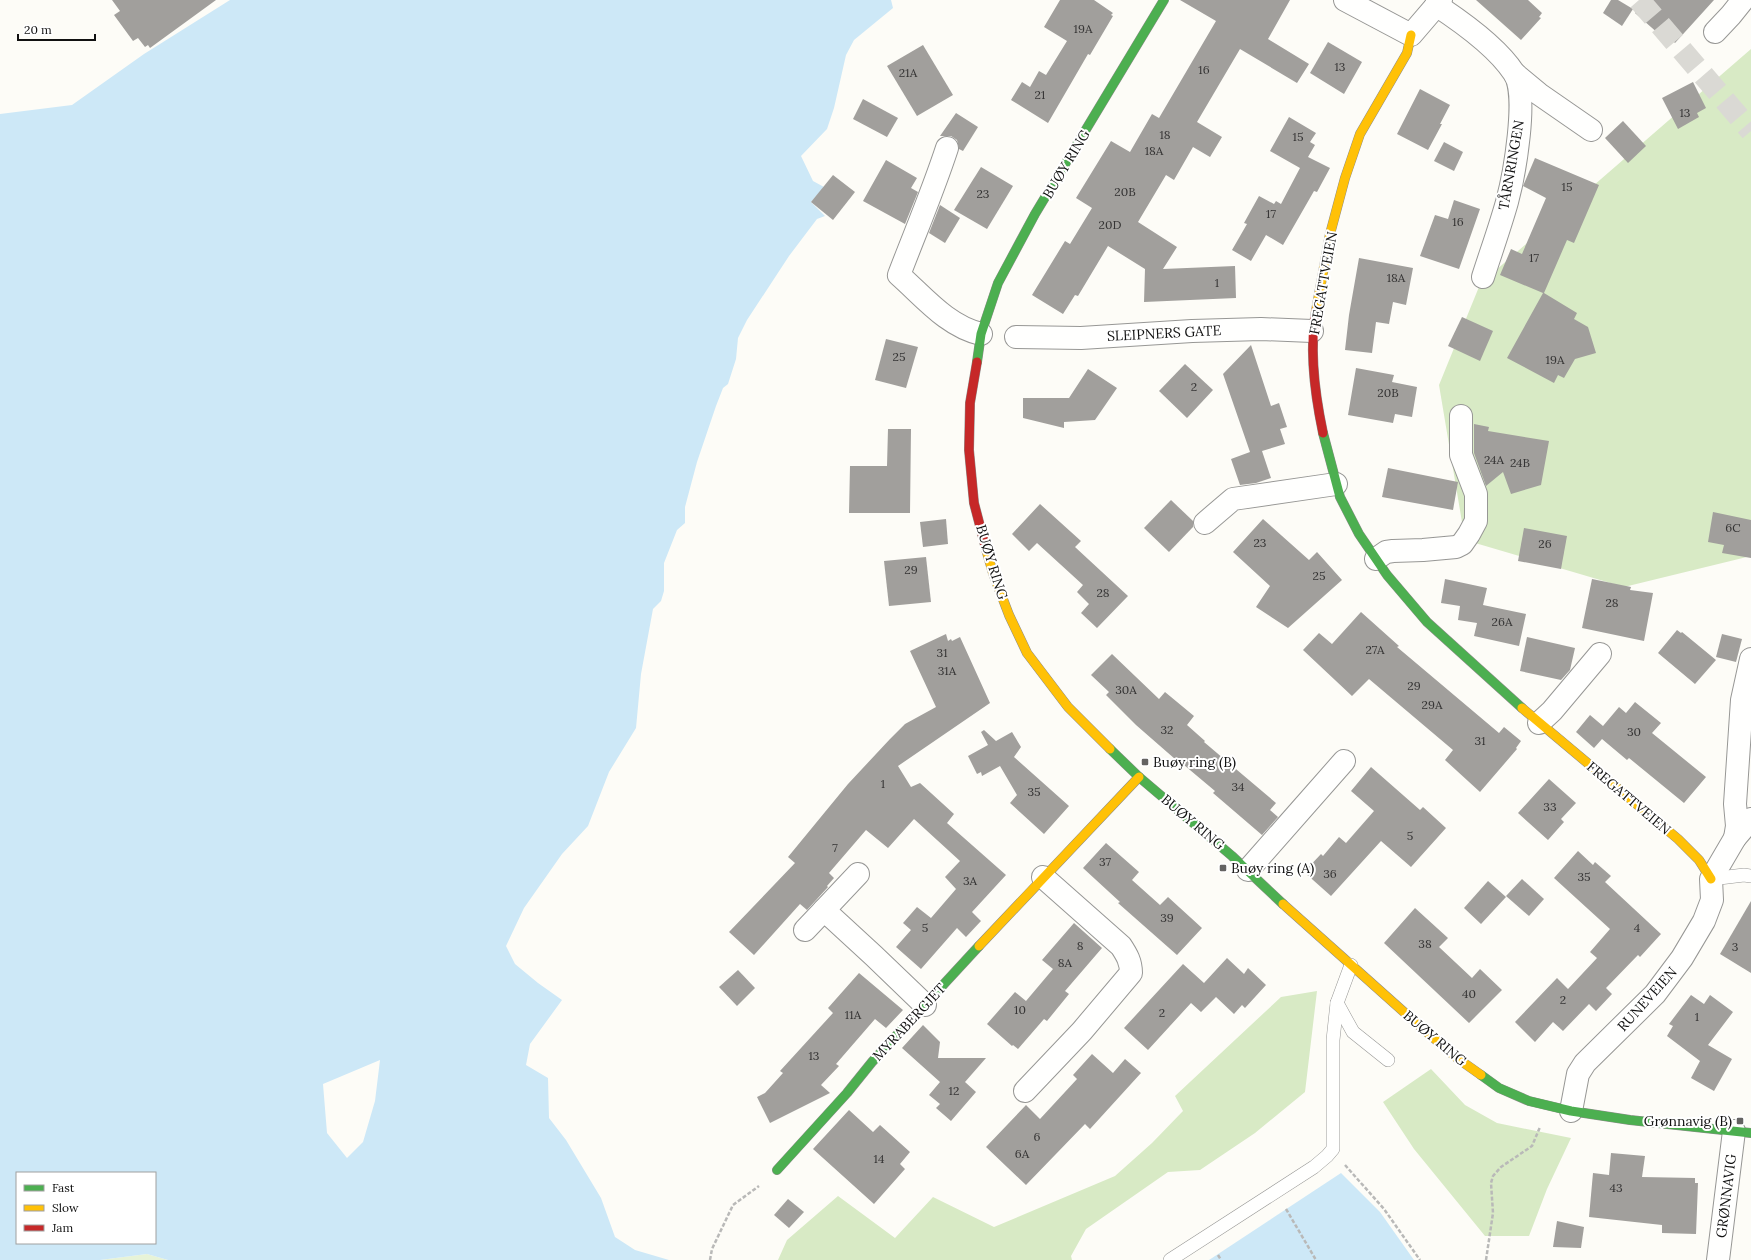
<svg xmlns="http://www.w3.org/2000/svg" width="1751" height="1260" viewBox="0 0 1751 1260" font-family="Lora,serif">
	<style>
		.green { fill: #e7f3d7 }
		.forest { fill: #d8eac5 }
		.water { fill: #cde8f7; fill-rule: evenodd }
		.building { fill: #a19f9c }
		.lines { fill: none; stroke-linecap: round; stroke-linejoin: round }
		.highway-tunnel { stroke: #dad9d4; stroke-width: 22; stroke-dasharray: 22 11; stroke-linecap: butt }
		.lane-casing { stroke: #979795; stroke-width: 14 }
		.street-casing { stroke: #979795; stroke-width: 24 }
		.fast-casing { stroke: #8e8d8b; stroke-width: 10 }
		.slow-casing { stroke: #8e8d8b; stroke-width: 10 }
		.jam-casing { stroke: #8e8d8b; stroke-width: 10 }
		.path { stroke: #b9b9b8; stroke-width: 2.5; stroke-dasharray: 4 2; stroke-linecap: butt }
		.lane { stroke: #fffffe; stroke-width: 13 }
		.street { stroke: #fffffe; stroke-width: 22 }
		.fast { stroke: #4caf50; stroke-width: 9 }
		.slow { stroke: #ffc107; stroke-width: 9 }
		.jam { stroke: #c62828; stroke-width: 9 }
		.poi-dot { fill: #646362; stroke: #fff; stroke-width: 1.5 }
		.labels { text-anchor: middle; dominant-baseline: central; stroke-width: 4; stroke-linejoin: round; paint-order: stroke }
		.number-label { font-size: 12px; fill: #353434 }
		.street-label { font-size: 14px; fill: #111; stroke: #fff }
		.poi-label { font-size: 14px; fill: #111; stroke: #fff; text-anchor: start }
	</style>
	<rect width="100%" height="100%" fill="#fdfcf7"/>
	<polygon class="green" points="147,1254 168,1260 100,1260"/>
	<g class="forest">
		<polygon points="1751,49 1751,556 1624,587 1465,540 1439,385 1483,277 1488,277"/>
		<polygon points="1317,991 1305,1092 1255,1133 1200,1170 1168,1172 1086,1229 1071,1256 1072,1260 778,1260 787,1240 838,1196 895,1238 933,1197 994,1227 1115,1176 1152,1143 1183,1111 1175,1096 1281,997"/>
		<polygon points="1431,1069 1465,1105 1497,1123 1571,1138 1547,1189 1529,1236 1485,1236 1414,1149 1383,1102"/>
	</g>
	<g class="water">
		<path d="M 230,0 L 891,0 L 893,8 L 854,40 L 846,55 L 834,108 L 827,129 L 801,156 L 813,181 L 824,187 L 811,202 L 825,216 L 817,219 L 789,256 L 747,320 L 738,338 L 736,359 L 728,384 L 723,388 L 716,406 L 697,462 L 685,507 L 685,523 L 677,530 L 664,563 L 664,591 L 661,601 L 653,609 L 641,674 L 636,728 L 609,772 L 588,826 L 562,854 L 524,908 L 506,946 L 515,964 L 538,983 L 562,1000 L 530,1044 L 526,1065 L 548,1078 L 549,1118 L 566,1140 L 601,1198 L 615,1237 L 635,1250 L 669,1260 L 168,1260 L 147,1254 L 100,1260 L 0,1260 L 0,114 L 72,105 L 144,54 ZM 380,1060 L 375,1101 L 363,1142 L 347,1158 L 327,1133 L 323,1084 ZM 17,1173 L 155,1173 L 155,1243 L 17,1243 Z"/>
		<polygon points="1341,1173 1380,1212 1414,1260 1209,1260"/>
	</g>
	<g class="building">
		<polygon points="112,0 216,0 150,48 148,45 145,47 138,38 133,41 114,15 120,11"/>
		<polygon points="1060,0 1094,0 1113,13 1111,15 1113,16 1090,55 1088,54 1048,123 1011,100 1022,82 1030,87 1039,71 1046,75 1067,41 1044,27"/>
		<polygon points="1180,0 1290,0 1268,39 1309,64 1297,83 1240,49 1197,122 1222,137 1210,157 1193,147 1174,180 1166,175 1138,222 1177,247 1163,269 1235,266 1236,298 1144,302 1145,269 1108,246 1078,296 1075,295 1063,314 1032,295 1065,241 1070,244 1092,208 1076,198 1111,141 1130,152 1152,114 1159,118 1216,21"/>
		<polygon points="1476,0 1528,0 1542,13 1539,17 1541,18 1521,40"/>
		<polygon points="1611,0 1618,0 1633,9 1622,26 1603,13"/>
		<polygon points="1646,0 1714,0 1675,43 1671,39 1668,42 1635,13"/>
		<polygon points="1328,42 1362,62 1344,94 1310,73"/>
		<polygon points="923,45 953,95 917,116 887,66"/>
		<polygon points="1693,82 1706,108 1697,113 1699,117 1678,129 1662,98"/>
		<polygon points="1420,89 1450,105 1440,124 1442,124 1428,150 1397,134"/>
		<polygon points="863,99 898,118 887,137 853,119"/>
		<polygon points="956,113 978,127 963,151 959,149 957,140 951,136 940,136"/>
		<polygon points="1289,117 1316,133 1310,142 1315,145 1308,157 1330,168 1317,192 1314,191 1283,245 1266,235 1251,261 1232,250 1247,224 1244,223 1259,196 1274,204 1276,201 1281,204 1300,168 1270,151"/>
		<polygon points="1623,121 1646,146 1628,163 1605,138"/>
		<polygon points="1444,142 1463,152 1454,171 1434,161"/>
		<polygon points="1535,158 1599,185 1574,243 1567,240 1544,293 1577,313 1574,319 1588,327 1596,353 1575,359 1564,378 1558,375 1554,383 1507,358 1543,293 1500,275 1511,249 1522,254 1546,198 1523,186"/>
		<polygon points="886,160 917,178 911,188 918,192 905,224 863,201"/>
		<polygon points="981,167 1013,186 987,229 954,210"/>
		<polygon points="833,175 855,192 833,220 811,202"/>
		<polygon points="1454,200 1480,209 1459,269 1420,256 1435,215 1448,219"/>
		<polygon points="940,205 960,218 945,243 929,233"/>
		<polygon points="1359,258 1413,268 1406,305 1393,302 1389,324 1376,322 1372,353 1345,350 1349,315"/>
		<polygon points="1462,317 1493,331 1480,361 1448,346"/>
		<polygon points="886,339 918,347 906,388 875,380"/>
		<polygon points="1251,345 1271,406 1279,403 1287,427 1280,429 1285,444 1262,451 1271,478 1256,483 1240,485 1231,459 1250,452 1223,374"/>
		<polygon points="1185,364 1213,390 1187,418 1159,391"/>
		<polygon points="1356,368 1394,375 1392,382 1417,387 1412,417 1395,414 1393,423 1348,415"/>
		<polygon points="1088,369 1117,388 1095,420 1064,422 1064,428 1023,418 1023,398 1069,398"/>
		<polygon points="1474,424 1489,427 1488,431 1549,441 1541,485 1511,494 1503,472 1486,486 1474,453"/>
		<polygon points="888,429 911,429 910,513 849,513 850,466 887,466"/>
		<polygon points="1388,468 1458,482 1453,510 1382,497"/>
		<polygon points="1171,500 1193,521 1193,527 1169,552 1144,528"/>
		<polygon points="1040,504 1081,541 1075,547 1128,596 1097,628 1081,613 1089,604 1077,592 1083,585 1037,543 1029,551 1012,534"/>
		<polygon points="1713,512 1751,520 1751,558 1722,553 1724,545 1708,542"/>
		<polygon points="946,519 948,544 923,547 920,522"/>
		<polygon points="1263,519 1309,560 1317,552 1342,580 1288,628 1256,607 1270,586 1233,552"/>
		<polygon points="1524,528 1567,536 1561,569 1518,561"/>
		<polygon points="926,557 931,602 889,606 884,561"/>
		<polygon points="1445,579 1487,588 1483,605 1526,614 1519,646 1474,636 1477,623 1458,620 1460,606 1441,603"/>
		<polygon points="1592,579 1631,587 1630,590 1653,593 1644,641 1582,628"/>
		<polygon points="1361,612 1399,646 1397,647 1499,733 1504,727 1521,741 1516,748 1517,749 1480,792 1445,760 1453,750 1369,679 1352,696 1303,650 1319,633 1332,644"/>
		<polygon points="1677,630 1681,633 1682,632 1716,660 1695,684 1658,653"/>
		<polygon points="946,634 948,641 951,639 952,641 960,637 990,703 898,766 911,787 920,783 954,814 947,823 1006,875 972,912 981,921 966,937 957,928 921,969 896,947 911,930 903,923 917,907 931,918 956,889 945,877 960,861 914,819 888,848 866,830 829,873 834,878 827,886 828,887 807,910 800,904 754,955 729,932 795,863 788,857 848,784 890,739 905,724 936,707 910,651"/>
		<polygon points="1722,634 1742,639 1736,662 1716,657"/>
		<polygon points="1527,637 1575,648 1570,670 1561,680 1520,671"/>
		<polygon points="1112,654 1159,699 1165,692 1194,716 1187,725 1205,741 1204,742 1276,803 1270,810 1278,817 1262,835 1213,793 1215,791 1184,765 1183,766 1136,725 1106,695 1109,692 1091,675"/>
		<polygon points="1635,702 1661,723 1652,733 1706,777 1684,803 1629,758 1627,760 1602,739 1594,748 1576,732 1590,715 1603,726 1619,707 1626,713"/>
		<polygon points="984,730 996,741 1012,732 1021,747 1014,757 1069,806 1044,834 1010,803 1017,795 1000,766 982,776 981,772 977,774 968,756 988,745 981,732"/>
		<polygon points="1371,767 1420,810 1423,807 1446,828 1411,867 1381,841 1331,896 1304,872 1321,854 1323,856 1339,837 1346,843 1374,811 1351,791"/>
		<polygon points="1549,779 1576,803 1561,819 1564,822 1548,840 1518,813"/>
		<polygon points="1106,843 1139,872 1132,880 1160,905 1168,897 1202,928 1177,955 1118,903 1120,902 1083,868"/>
		<polygon points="1578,851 1593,865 1595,862 1611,876 1605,882 1661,934 1640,957 1638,955 1606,988 1612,994 1596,1011 1589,1004 1563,1031 1553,1022 1535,1042 1515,1022 1557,978 1568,989 1597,958 1590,952 1610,929 1554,878"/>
		<polygon points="1522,879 1544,899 1529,916 1506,896"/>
		<polygon points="1488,881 1506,897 1481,924 1464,908"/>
		<polygon points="1751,901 1751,973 1720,954"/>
		<polygon points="1415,908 1448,938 1439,947 1472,978 1480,969 1502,990 1469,1023 1384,943"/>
		<polygon points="1074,923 1102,948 1065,991 1069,994 1047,1021 1044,1019 1018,1049 1013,1045 1012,1046 987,1024 1015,992 1026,1001 1053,969 1042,960"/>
		<polygon points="1227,958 1244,974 1248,968 1266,985 1245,1008 1242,1005 1234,1014 1216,997 1201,1012 1191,1003 1148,1050 1124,1028 1183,964 1204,983"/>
		<polygon points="738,970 755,988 737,1006 719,987"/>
		<polygon points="859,973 903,1010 886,1028 875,1019 836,1064 839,1066 821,1085 830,1093 770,1123 757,1097 765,1093 783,1073 780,1071 833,1013 828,1008"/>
		<polygon points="1691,995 1704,1004 1710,995 1733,1012 1708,1045 1732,1059 1714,1091 1691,1078 1700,1061 1667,1036 1673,1026 1669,1024"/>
		<polygon points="923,1025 940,1042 938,1058 986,1058 965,1082 976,1092 951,1121 936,1108 940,1104 929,1095 940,1082 902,1048"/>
		<polygon points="1092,1054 1113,1073 1125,1059 1141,1073 1090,1129 1085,1124 1026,1185 986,1147 1026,1105 1040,1119 1077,1079 1073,1075"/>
		<polygon points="849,1110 873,1132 880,1125 910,1152 900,1164 905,1169 874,1204 813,1149"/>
		<polygon points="1611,1153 1645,1156 1642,1177 1695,1178 1695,1183 1698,1183 1696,1234 1662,1233 1662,1225 1589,1217 1593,1173 1609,1175"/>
		<polygon points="788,1199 804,1212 789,1228 774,1215"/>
		<polygon points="1557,1221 1584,1227 1581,1248 1553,1247"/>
	</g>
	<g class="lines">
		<polyline class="highway-tunnel" points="1639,0 1751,131"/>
		<g class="lane-casing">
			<g id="lane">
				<polyline points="1711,879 1744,875 1751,876"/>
				<polyline points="1337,1003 1353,1032 1388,1060"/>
				<polyline points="1170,1260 1314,1167 1327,1156 1333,1149 1333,1040 1337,1003 1351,965"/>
			</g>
		</g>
		<g class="street-casing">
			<g id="street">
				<polyline points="1345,0 1411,35 1441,0"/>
				<path d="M 1436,5 C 1462,22 1497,47 1514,73 C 1529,94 1514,176 1507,202 C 1500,227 1491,252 1483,277"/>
				<polyline points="1715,32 1731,15 1743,0"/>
				<polyline points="1515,74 1539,94 1591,130"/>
				<path d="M 947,148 C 933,191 915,233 899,275 C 924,297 947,326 981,334"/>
				<polyline points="1016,337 1081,338 1192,331 1261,329 1312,331"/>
				<polyline points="1205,523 1233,499 1336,484"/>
				<polyline points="1376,559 1386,552 1393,551 1423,550 1456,547 1462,544 1469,534 1476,521 1476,494 1461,455 1461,416"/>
				<polyline points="1539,723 1552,711 1600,654"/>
				<polyline points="1735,838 1737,826 1735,804 1742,700 1751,659"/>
				<polyline points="1248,870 1344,761"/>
				<polyline points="824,910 858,874"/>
				<polyline points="805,930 824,910 874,956 925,1005"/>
				<path d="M 1025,1091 L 1082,1031 L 1131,973 C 1131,962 1127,955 1121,946 L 1043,877"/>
				<polyline points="1571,1111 1578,1074 1585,1063 1655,994 1682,958 1704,921 1712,900 1711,879 1735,838 1751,819"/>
				<polyline points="1718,1260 1734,1131"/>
			</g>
		</g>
		<g class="fast-casing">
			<g id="fast">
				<polyline points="977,362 981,334 998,283 1035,214 1164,0"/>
				<polyline points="1323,433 1340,497 1359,534 1387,575 1427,622 1522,708"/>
				<polyline points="1110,749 1139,777 1232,856 1283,904"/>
				<polyline points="1481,1075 1499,1088 1529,1101 1571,1111 1630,1120 1751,1133"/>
				<polyline points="777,1170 847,1093 872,1062 979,946"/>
			</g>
		</g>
		<g class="slow-casing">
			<g id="slow">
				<polyline points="1316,311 1330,234 1345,178 1360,134 1407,53 1411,35"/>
				<polyline points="986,549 993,573 1009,615 1027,653 1068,707 1110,749"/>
				<polyline points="1522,708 1678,839 1699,860 1711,879"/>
				<polyline points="1283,904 1414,1021 1457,1058 1481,1075"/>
				<polyline points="979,946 1139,777"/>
			</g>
		</g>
		<g class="jam-casing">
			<g id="jam">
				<path d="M 1316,311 C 1309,349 1315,395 1323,433"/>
				<polyline points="977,362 970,403 969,450 974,503 986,549"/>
			</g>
		</g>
		<g class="path">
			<polyline points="1345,1165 1384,1209 1420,1260"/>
			<polyline points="1286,1209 1316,1260"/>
			<polyline points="1218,1255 1221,1260"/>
			<polyline points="710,1260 712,1249 733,1205 759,1186"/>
			<polyline points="1486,1260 1493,1213 1491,1183 1493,1176 1501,1167 1532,1146 1540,1127"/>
		</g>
		<use href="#lane" class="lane"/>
		<use href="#street" class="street"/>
		<use href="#fast" class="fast"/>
		<use href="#slow" class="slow"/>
		<use href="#jam" class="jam"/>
	</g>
	<g class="poi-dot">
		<rect x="1141" y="758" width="8" height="8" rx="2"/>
		<rect x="1219" y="864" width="8" height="8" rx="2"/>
		<rect x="1736" y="1117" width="8" height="8" rx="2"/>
	</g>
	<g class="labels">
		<g class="number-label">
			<text x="1083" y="28">19A</text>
			<text x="1340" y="66">13</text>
			<text x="1204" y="69">16</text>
			<text x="908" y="72">21A</text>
			<text x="1040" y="94">21</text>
			<text x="1685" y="112">13</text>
			<text x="1165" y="134">18</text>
			<text x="1298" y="136">15</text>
			<text x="1154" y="150">18A</text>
			<text x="1567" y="186">15</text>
			<text x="1125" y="191">20B</text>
			<text x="983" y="193">23</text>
			<text x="1271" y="213">17</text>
			<text x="1458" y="221">16</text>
			<text x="1110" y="224">20D</text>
			<text x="1534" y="257">17</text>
			<text x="1396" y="277">18A</text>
			<text x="1217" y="282">1</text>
			<text x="899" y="356">25</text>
			<text x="1555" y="359">19A</text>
			<text x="1194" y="386">2</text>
			<text x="1388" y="392">20B</text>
			<text x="1494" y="459">24A</text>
			<text x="1520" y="462">24B</text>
			<text x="1733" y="527">6C</text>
			<text x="1260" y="542">23</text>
			<text x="1545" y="543">26</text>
			<text x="911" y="569">29</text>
			<text x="1319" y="575">25</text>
			<text x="1103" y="592">28</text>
			<text x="1612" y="602">28</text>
			<text x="1502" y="621">26A</text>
			<text x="1375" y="649">27A</text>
			<text x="942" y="652">31</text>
			<text x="947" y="670">31A</text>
			<text x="1414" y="685">29</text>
			<text x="1126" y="689">30A</text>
			<text x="1432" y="704">29A</text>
			<text x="1167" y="729">32</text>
			<text x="1634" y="731">30</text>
			<text x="1480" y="740">31</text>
			<text x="883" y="783">1</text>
			<text x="1238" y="786">34</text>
			<text x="1034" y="791">35</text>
			<text x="1550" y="806">33</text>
			<text x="1410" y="835">5</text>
			<text x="835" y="847">7</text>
			<text x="1105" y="861">37</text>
			<text x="1330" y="873">36</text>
			<text x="1584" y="876">35</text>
			<text x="970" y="880">3A</text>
			<text x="1167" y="917">39</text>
			<text x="925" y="927">5</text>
			<text x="1637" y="927">4</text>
			<text x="1425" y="943">38</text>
			<text x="1080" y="945">8</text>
			<text x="1735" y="946">3</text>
			<text x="1065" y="962">8A</text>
			<text x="1469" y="993">40</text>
			<text x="1563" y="999">2</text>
			<text x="1020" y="1009">10</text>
			<text x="1162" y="1012">2</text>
			<text x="853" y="1014">11A</text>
			<text x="1697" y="1016">1</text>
			<text x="814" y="1055">13</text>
			<text x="954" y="1090">12</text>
			<text x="1037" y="1136">6</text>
			<text x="1022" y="1153">6A</text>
			<text x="879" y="1158">14</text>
			<text x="1616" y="1187">43</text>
		</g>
		<g class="street-label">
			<text transform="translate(1066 164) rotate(-59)">BUØY RING</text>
			<text transform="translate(1511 165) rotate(-80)">TÅRNRINGEN</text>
			<text transform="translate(1323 283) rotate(-80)">FREGATTVEIEN</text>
			<text transform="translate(1164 333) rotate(-3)">SLEIPNERS GATE</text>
			<text transform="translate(992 562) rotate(73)">BUØY RING</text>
			<text transform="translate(1629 798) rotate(40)">FREGATTVEIEN</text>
			<text transform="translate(1193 822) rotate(40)">BUØY RING</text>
			<text transform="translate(1647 999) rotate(-48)">RUNEVEIEN</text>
			<text transform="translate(909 1022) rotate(-47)">MYRABERGJET</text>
			<text transform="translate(1435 1038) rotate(40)">BUØY RING</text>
			<text transform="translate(1726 1196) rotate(-83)">GRØNNAVIG</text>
		</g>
		<g class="poi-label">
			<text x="1153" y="762">Buøy ring (B)</text>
			<text x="1231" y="868">Buøy ring (A)</text>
			<text x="1732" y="1121" text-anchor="end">Grønnavig (B)</text>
		</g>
	</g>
	<rect x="16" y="1172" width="140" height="72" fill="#ffffff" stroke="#a0a0a0"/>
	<rect x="24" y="1185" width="20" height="6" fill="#4caf50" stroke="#a0a0a0"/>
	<text x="52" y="1192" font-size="12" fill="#111111">Fast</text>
	<rect x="24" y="1205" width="20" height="6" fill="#ffc107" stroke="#a0a0a0"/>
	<text x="52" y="1212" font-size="12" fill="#111111">Slow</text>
	<rect x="24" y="1225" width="20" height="6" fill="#c62828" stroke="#a0a0a0"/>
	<text x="52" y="1232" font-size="12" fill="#111111">Jam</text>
	<path d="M18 34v6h77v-6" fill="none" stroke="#111111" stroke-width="2"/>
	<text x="24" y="34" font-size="12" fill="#111111" stroke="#ffffff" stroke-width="3" paint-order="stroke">20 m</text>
</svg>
